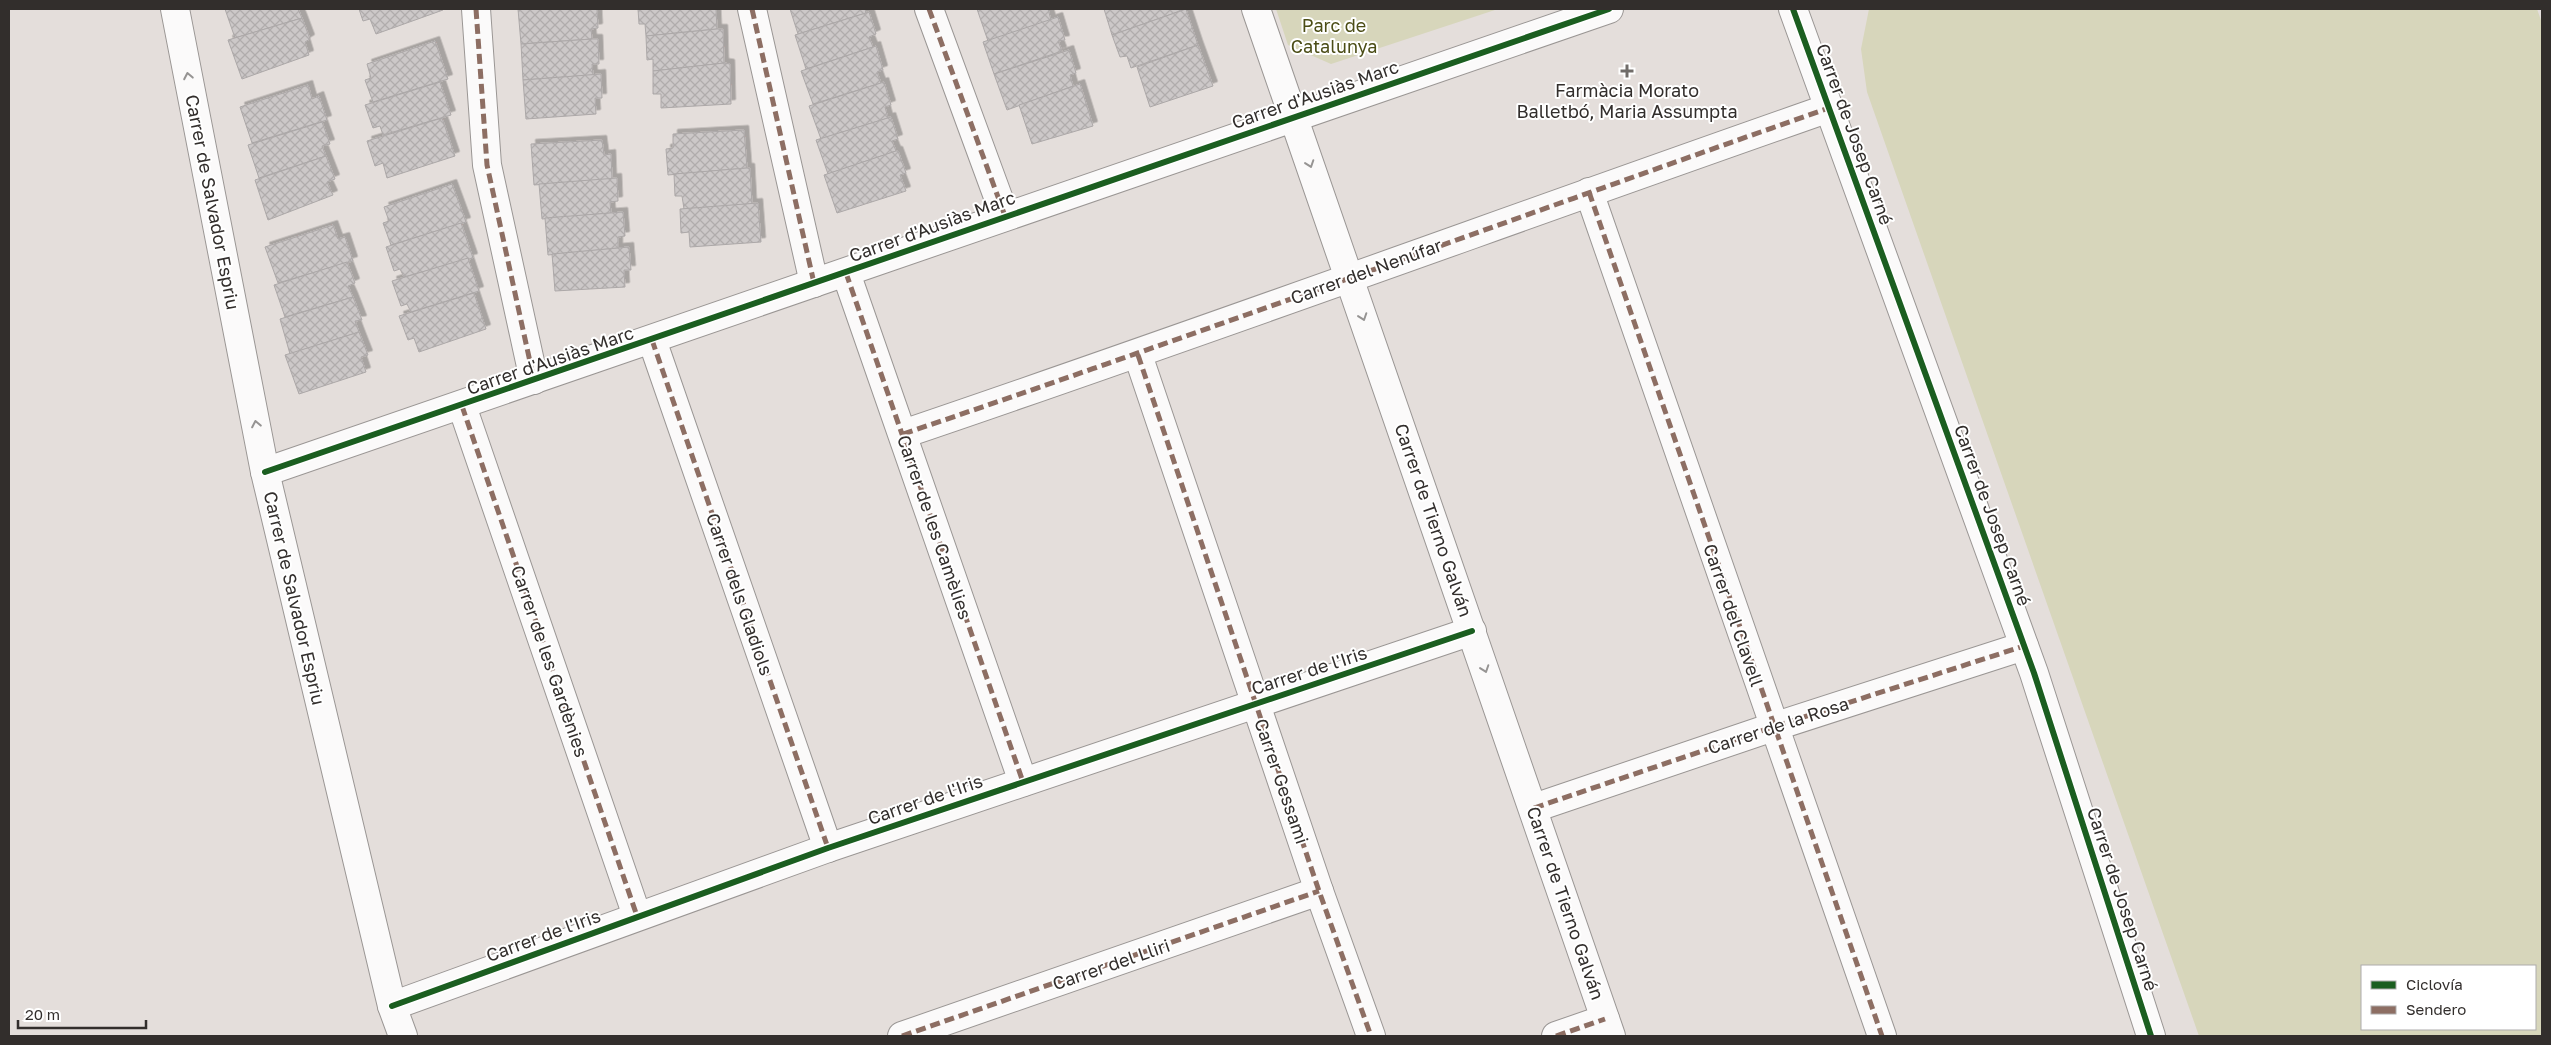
<svg xmlns="http://www.w3.org/2000/svg" width="2551" height="1045" viewBox="0 0 2551 1045" font-family="'Golos Text',sans-serif">
	<style>
		.park { fill: #d7d6bb; fill-rule: evenodd }
		.building { fill: url(#building-cross-hatch); stroke: #aca8a8; filter: url(#shadow) }
		.lines { fill: none; stroke-linecap: round; stroke-linejoin: round }
		.minor-casing { stroke: #9a9694; stroke-width: 30 }
		.minor { stroke: #fbfafa; stroke-width: 28 }
		.quiet { stroke: #8d6e63; stroke-width: 5; stroke-dasharray: 10 5; stroke-linecap: butt }
		.cycleway-casing { stroke: #fff; stroke-width: 9 }
		.cycleway { stroke: #1b5e20; stroke-width: 6 }
		.oneway { stroke: #969493 }
		.poi-dot { fill: #706c69; stroke: #fff; stroke-width: 2 }
		.labels { text-anchor: middle; dominant-baseline: central; stroke-width: 4; stroke-linejoin: round; paint-order: stroke }
		.park-label { font-size: 18px; fill: #4b4d16; stroke: #fff }
		.poi-label { font-size: 18px; fill: #322e2c; stroke: #fff }
		.street-label { font-size: 18px; fill: #322e2c; stroke: #fff }
	</style>
	<defs>
		<pattern id="building-cross-hatch" width="8" height="8" patternUnits="userSpaceOnUse" patternTransform="scale(1.25)"><rect width="8" height="8" fill="#ccc8c8"/><path d="M0 0l8 8M0 8l8-8" fill="none" stroke="#b0acac"/></pattern>
		<filter id="shadow"><feDropShadow dx="4.5" dy="-4.5" stdDeviation="0" flood-color="#0004"/></filter>
	</defs>
	<rect width="100%" height="100%" fill="#e4dedb"/>
	<g class="park">
		<polygon points="1276,9 1498,9 1331,64 1288,45"/>
		<path d="M 1869,9 L 2537,9 L 2542,23 L 2542,1036 L 2199,1036 L 1867,92 L 1861,49 ZM 2362,966 L 2535,966 L 2535,1029 L 2362,1029 Z"/>
	</g>
	<g class="building">
		<polygon points="225,9 298,9 302,18 235,38"/>
		<polygon points="359,9 443,9 443,10 376,34 370,19 363,21"/>
		<polygon points="518,9 597,9 598,28 591,29 592,39 521,44"/>
		<polygon points="638,9 716,9 717,29 646,36 645,24 639,24"/>
		<polygon points="790,9 865,9 866,13 798,34"/>
		<polygon points="977,9 1048,9 1051,20 988,41"/>
		<polygon points="1104,9 1186,9 1112,35"/>
		<polygon points="1186,9 1198,45 1131,68 1127,56 1120,57 1112,35"/>
		<polygon points="869,12 876,34 869,37 873,47 806,69 795,35"/>
		<polygon points="1058,17 1065,40 1058,41 1062,51 994,74 983,42"/>
		<polygon points="302,18 310,39 305,42 309,55 242,79 228,40"/>
		<polygon points="717,29 723,29 724,63 653,71 653,59 647,60 646,36"/>
		<polygon points="592,39 598,39 599,64 592,64 593,75 523,80 521,44"/>
		<polygon points="435,41 448,79 373,102 365,80 371,78 367,64"/>
		<polygon points="1198,45 1213,86 1150,107 1137,67"/>
		<polygon points="876,46 883,70 877,72 881,83 813,104 801,71"/>
		<polygon points="1069,50 1076,73 1070,75 1073,86 1007,110 994,74"/>
		<polygon points="724,63 730,64 731,104 661,108 661,94 653,94 653,71"/>
		<polygon points="601,74 602,98 595,98 596,114 526,119 523,80"/>
		<polygon points="440,82 451,115 383,135 380,126 373,128 365,105"/>
		<polygon points="884,82 891,105 885,107 888,118 821,139 809,106"/>
		<polygon points="1080,84 1093,126 1032,144 1019,105"/>
		<polygon points="308,85 312,99 319,96 327,120 252,143 240,107"/>
		<polygon points="891,117 898,139 892,141 896,151 828,174 816,140"/>
		<polygon points="442,118 455,156 387,178 383,163 375,166 367,141"/>
		<polygon points="322,122 330,144 322,146 326,156 259,178 248,145"/>
		<polygon points="744,130 747,168 668,175 666,149 673,148 673,134"/>
		<polygon points="602,140 604,155 611,154 612,179 534,185 531,144"/>
		<polygon points="896,151 898,151 906,173 900,175 906,191 837,213 824,175"/>
		<polygon points="326,156 335,179 327,182 333,195 268,220 255,180"/>
		<polygon points="747,168 750,168 752,204 684,209 682,196 675,196 674,174"/>
		<polygon points="617,178 618,201 610,202 611,213 542,219 539,184"/>
		<polygon points="452,184 466,222 391,245 383,223 389,221 384,207"/>
		<polygon points="758,203 761,242 690,247 689,232 681,233 680,209"/>
		<polygon points="623,212 625,236 618,237 618,248 548,255 545,218"/>
		<polygon points="461,223 473,258 404,277 400,269 394,271 386,247"/>
		<polygon points="333,225 338,239 345,237 353,261 278,283 265,247"/>
		<polygon points="629,247 631,270 624,270 625,287 555,291 552,254"/>
		<polygon points="468,258 479,291 411,312 407,304 401,306 392,281"/>
		<polygon points="347,262 355,283 348,286 353,297 285,317 274,285"/>
		<polygon points="474,293 486,329 419,352 414,338 408,340 399,316"/>
		<polygon points="353,297 362,320 355,321 359,332 290,354 280,319"/>
		<polygon points="359,332 368,355 361,357 366,372 299,394 285,355"/>
	</g>
	<g class="lines">
		<g class="minor-casing">
			<g id="minor">
				<polyline points="175,9 265,472 392,1006 403,1036"/>
				<polyline points="476,9 487,165 534,380"/>
				<polyline points="752,9 814,283"/>
				<polyline points="929,9 1005,216"/>
				<polyline points="1256,9 1611,1036"/>
				<polyline points="1793,9 2034,673 2151,1036"/>
				<polyline points="1589,192 1882,1036"/>
				<polyline points="846,273 1023,782"/>
				<polyline points="652,340 828,848"/>
				<polyline points="1138,355 1319,891 1371,1036"/>
				<polyline points="462,406 637,916"/>
				<path d="M 903,434 C 1213,329 1520,216 1829,108"/>
				<polyline points="265,472 1609,9"/>
				<polyline points="1534,808 1773,727 2024,646"/>
				<polyline points="392,1006 828,848 1472,631"/>
				<polyline points="902,1036 1319,891"/>
				<polyline points="1556,1036 1605,1019"/>
			</g>
		</g>
		<use href="#minor" class="minor"/>
		<g class="quiet">
			<polyline points="476,9 487,165 534,380"/>
			<polyline points="752,9 814,283"/>
			<polyline points="929,9 1005,216"/>
			<polyline points="1589,192 1882,1036"/>
			<polyline points="846,273 1023,782"/>
			<polyline points="652,340 828,848"/>
			<polyline points="1138,355 1319,891 1371,1036"/>
			<polyline points="462,406 637,916"/>
			<path d="M 903,434 C 1213,329 1520,216 1829,108"/>
			<polyline points="1534,808 1773,727 2024,646"/>
			<polyline points="902,1036 1319,891"/>
			<polyline points="1556,1036 1605,1019"/>
		</g>
		<g class="cycleway-casing">
			<g id="cycleway">
				<polyline points="1793,9 2034,673 2151,1036"/>
				<polyline points="265,472 1609,9"/>
				<polyline points="392,1006 828,848 1472,631"/>
			</g>
		</g>
		<use href="#cycleway" class="cycleway"/>
	</g>
	<defs><path id="oneway-chevron" d="M-2-3.5L2.5 0L-2 3.5" fill="none" stroke-width="1.6" stroke-linecap="round" stroke-linejoin="round" transform="scale(1.25)"/></defs>
	<g class="oneway">
		<use href="#oneway-chevron" transform="translate(188 76) rotate(-101)"/>
		<use href="#oneway-chevron" transform="translate(1310 164) rotate(71)"/>
		<use href="#oneway-chevron" transform="translate(1363 317) rotate(71)"/>
		<use href="#oneway-chevron" transform="translate(256 424) rotate(-101)"/>
		<use href="#oneway-chevron" transform="translate(1485 669) rotate(71)"/>
	</g>
	<path class="poi-dot" d="M1624.5 63.5h5v5h5v5h-5v5h-5v-5h-5v-5h5z"/>
	<g class="labels">
		<g class="park-label">
			<text x="1334" y="25">Parc de<tspan x="1334" dy="21">Catalunya</tspan></text>
		</g>
		<g class="poi-label">
			<text x="1627" y="90">Farmàcia Morato<tspan x="1627" dy="21">Balletbó, Maria Assumpta</tspan></text>
		</g>
		<g class="street-label">
			<text transform="translate(1315 94) rotate(-19)">Carrer d'Ausiàs Marc</text>
			<text transform="translate(1855 134) rotate(70)">Carrer de Josep Carné</text>
			<text transform="translate(213 202) rotate(79)">Carrer de Salvador Espriu</text>
			<text transform="translate(932 226) rotate(-20)">Carrer d'Ausiàs Marc</text>
			<text transform="translate(1366 271) rotate(-20)">Carrer del Nenúfar</text>
			<text transform="translate(550 360) rotate(-19)">Carrer d'Ausiàs Marc</text>
			<text transform="translate(1993 515) rotate(70)">Carrer de Josep Carné</text>
			<text transform="translate(1434 520) rotate(71)">Carrer de Tierno Galván</text>
			<text transform="translate(935 527) rotate(71)">Carrer de les Camèlies</text>
			<text transform="translate(740 594) rotate(71)">Carrer dels Gladiols</text>
			<text transform="translate(295 598) rotate(77)">Carrer de Salvador Espriu</text>
			<text transform="translate(1734 615) rotate(71)">Carrer del Clavell</text>
			<text transform="translate(550 661) rotate(71)">Carrer de les Gardènies</text>
			<text transform="translate(1309 670) rotate(-18)">Carrer de l'Iris</text>
			<text transform="translate(1778 725) rotate(-18)">Carrer de la Rosa</text>
			<text transform="translate(1282 781) rotate(71)">Carrer Gessami</text>
			<text transform="translate(925 799) rotate(-19)">Carrer de l'Iris</text>
			<text transform="translate(2123 899) rotate(72)">Carrer de Josep Carné</text>
			<text transform="translate(1566 903) rotate(71)">Carrer de Tierno Galván</text>
			<text transform="translate(543 935) rotate(-20)">Carrer de l'Iris</text>
			<text transform="translate(1111 964) rotate(-19)">Carrer del Lliri</text>
		</g>
	</g>
	<rect width="2551" height="1045" fill="none" stroke="#322e2c" stroke-width="20"/>
	<rect x="2361" y="965" width="175" height="65" fill="#ffffff" stroke="#adabab"/>
	<rect x="2371" y="981" width="25" height="8" fill="#1b5e20" stroke="#adabab"/>
	<text x="2406" y="990" font-size="15" fill="#322e2c">Ciclovía</text>
	<rect x="2371" y="1006" width="25" height="8" fill="#8d6e63" stroke="#adabab"/>
	<text x="2406" y="1015" font-size="15" fill="#322e2c">Sendero</text>
	<path d="M18 1020v8h128v-8" fill="none" stroke="#322e2c" stroke-width="2.5"/>
	<text x="25" y="1020" font-size="15" fill="#322e2c" stroke="#ffffff" stroke-width="4" paint-order="stroke">20 m</text>
</svg>
